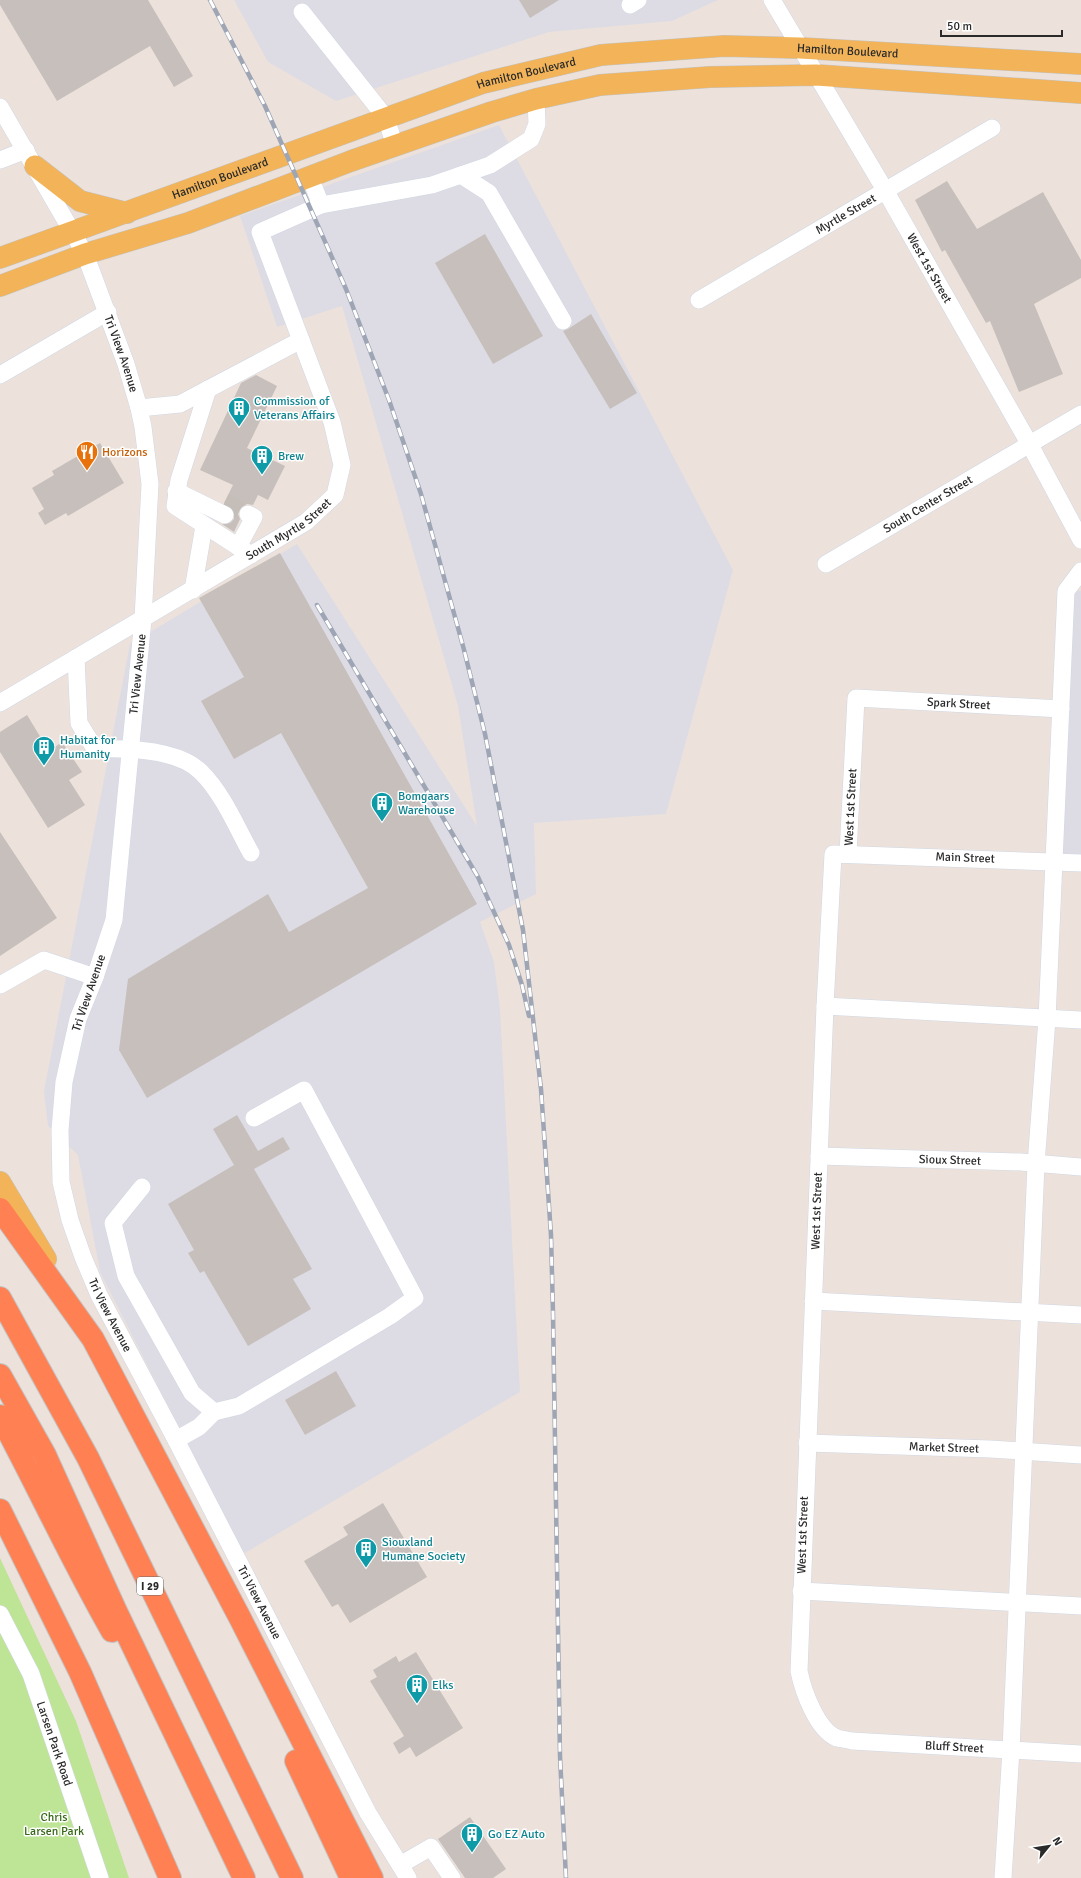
<svg xmlns="http://www.w3.org/2000/svg" width="1081" height="1878" viewBox="0 0 1081 1878" font-family="Signika,sans-serif">
	<style>
		.industrial { fill: #dddce4 }
		.green { fill: #bee496 }
		.building { fill: #c7bfbb }
		.lines { fill: none; stroke-linecap: round; stroke-linejoin: round }
		.minor-tunnel { stroke: #c5bdb8; stroke-width: 17; stroke-dasharray: 17 8; stroke-linecap: butt }
		.minor-casing { stroke: #d0d7e3; stroke-width: 18 }
		.major-casing { stroke: #c3c3c3; stroke-width: 22 }
		.highway-casing { stroke: #c3c3c3; stroke-width: 24 }
		.minor { stroke: #fff; stroke-width: 17 }
		.major { stroke: #f3b459; stroke-width: 21 }
		.highway { stroke: #ff8053; stroke-width: 22 }
		.rail-casing { stroke: #9ea5b4; stroke-width: 4.5 }
		.rail { stroke: #fff; stroke-width: 3; stroke-dasharray: 9; stroke-linecap: butt }
		.labels { text-anchor: middle; dominant-baseline: central; stroke-width: 3; stroke-linejoin: round; paint-order: stroke }
		.shield { fill: #fff; stroke: #6a6a6a; stroke-width: 1 }
		.shield-label { font-size: 11px; font-weight: bold; fill: #2a2a2a }
		.street-label { font-size: 12px; fill: #2a2a2a; stroke: #fff }
		.culture-label { font-size: 12px; fill: #0d838f; stroke: #fff; text-anchor: start }
		.food-label { font-size: 12px; fill: #c56008; stroke: #fff; text-anchor: start }
		.park-label { font-size: 12px; fill: #376818; stroke: #fff }
	</style>
	<rect width="100%" height="100%" fill="#ece2db"/>
	<g class="industrial">
		<polygon points="234,0 718,0 672,21 549,32 336,101 268,62"/>
		<polygon points="499,125 733,570 666,814 534,823 536,894 480,922 494,962 500,1008 520,1392 243,1554 100,1272 78,1155 48,1126 44,1091 130,644 297,544 477,826 458,706 342,306 277,327 240,216"/>
		<polygon points="1074,590 1081,591 1081,855 1060,853"/>
	</g>
	<polygon class="green" points="0,1558 76,1721 129,1878 0,1878"/>
	<g class="building">
		<polygon points="0,0 148,0 193,76 174,87 150,46 57,101 0,5"/>
		<polygon points="519,0 559,0 530,18"/>
		<polygon points="947,181 977,229 1043,192 1081,260 1081,278 1034,304 1063,374 1019,392 990,321 986,323 945,250 942,252 915,200"/>
		<polygon points="485,234 543,336 493,364 435,263"/>
		<polygon points="591,314 637,393 610,409 563,331 568,329"/>
		<polygon points="256,375 277,386 247,448 285,466 268,500 258,495 253,505 247,504 239,509 238,514 240,519 234,532 222,524 230,523 234,519 233,510 224,503 233,485 200,470 241,383"/>
		<polygon points="100,443 124,483 68,516 66,513 45,525 38,513 44,509 32,488 54,475 52,471"/>
		<polygon points="280,553 477,904 147,1098 119,1050 128,979 268,894 289,932 368,888 281,733 234,759 201,701 244,677 199,598"/>
		<polygon points="27,715 49,751 62,742 82,772 69,780 85,805 48,828 0,752 0,732"/>
		<polygon points="0,832 57,918 0,956"/>
		<polygon points="237,1115 258,1151 283,1137 290,1149 254,1169 312,1269 293,1279 311,1309 248,1346 204,1271 200,1273 188,1253 194,1250 168,1204 234,1165 213,1129"/>
		<polygon points="336,1371 356,1406 305,1435 285,1400"/>
		<polygon points="383,1503 427,1577 350,1623 338,1604 332,1607 304,1561 348,1535 343,1527"/>
		<polygon points="416,1652 463,1728 416,1757 410,1747 399,1754 393,1743 404,1736 370,1681 377,1677 373,1670 396,1656 399,1662"/>
		<polygon points="470,1817 506,1869 493,1878 465,1878 438,1839"/>
	</g>
	<g class="lines">
		<polyline class="minor-tunnel" points="225,502 248,514"/>
		<g class="minor-casing">
			<g id="minor">
				<path id="s1" d="M 772,0 L 885,190 L 1030,445 L 1081,540"/>
				<polyline points="630,5 638,0"/>
				<polyline points="302,12 386,118 395,146"/>
				<path id="s2" d="M 0,107 L 85,254 L 126,364 L 139,408 L 143,427 L 150,484 L 143,619 L 114,920 L 95,977 L 78,1019 L 64,1082 L 60,1130 L 61,1182 L 70,1220 L 83,1257 L 99,1295 L 176,1440 L 368,1813 L 408,1878"/>
				<polyline points="0,160 26,150"/>
				<polyline points="461,175 489,193 563,321"/>
				<polyline points="310,177 321,205"/>
				<path id="s3" d="M 699,300 L 992,128"/>
				<polyline points="0,375 108,312"/>
				<polyline points="208,389 179,480 175,506 251,555"/>
				<polyline points="139,408 180,404 301,340"/>
				<polyline points="176,491 225,515"/>
				<polyline points="238,547 254,517 248,514"/>
				<path id="s4" d="M 826,564 L 1081,414"/>
				<polyline points="193,590 204,526"/>
				<path d="M 76,658 L 79,723 L 95,749 C 125,748 178,749 201,772 C 223,794 236,826 251,853"/>
				<path id="s5" d="M 0,703 L 306,522 L 335,495 L 342,465 L 332,422 L 260,232 L 321,205 L 432,185 L 490,165 L 531,139 L 537,124 L 536,99"/>
				<path id="s6" d="M 848,854 L 856,698 L 1061,709"/>
				<path id="s7" d="M 1081,863 L 833,854 L 825,1006 L 799,1671 C 803,1691 817,1730 837,1738 C 842,1739 848,1740 852,1741 L 1081,1754"/>
				<polyline points="0,985 44,960 95,977"/>
				<polyline points="825,1006 1081,1020"/>
				<path id="s8" d="M 819,1156 L 1021,1162 L 1081,1167"/>
				<polyline points="142,1187 113,1223 126,1276 192,1393 214,1412 239,1406 390,1316 415,1298 304,1090 254,1118"/>
				<polyline points="813,1301 1081,1315"/>
				<polyline points="176,1440 199,1427 214,1412"/>
				<path id="s9" d="M 807,1443 L 990,1449 L 1081,1455"/>
				<polyline points="801,1591 1081,1606"/>
				<path id="s10" d="M 0,1614 L 31,1674 L 100,1878"/>
				<polyline points="400,1865 431,1847 452,1878"/>
				<polyline points="1003,1878 1011,1750 1036,1164 1047,1019 1066,591 1081,571"/>
			</g>
		</g>
		<g class="major-casing">
			<g id="major">
				<polyline points="35,166 80,201 127,213"/>
				<path id="s11" d="M 0,258 L 483,83 L 601,55 L 724,46 L 800,48 L 1081,64"/>
				<polyline points="0,286 85,254 188,223 351,161 492,112 536,99 600,85 710,77 816,75 1081,93"/>
				<polyline points="0,1182 46,1259"/>
			</g>
		</g>
		<g class="highway-casing">
			<g id="highway">
				<polyline points="0,1209 93,1339 240,1618 372,1878"/>
				<polyline points="0,1298 88,1458 292,1878"/>
				<polyline points="0,1375 45,1455 115,1609 244,1878"/>
				<path d="M 0,1416 C 38,1487 72,1561 112,1631"/>
				<polyline points="0,1510 80,1672 170,1878"/>
				<polyline points="296,1761 351,1878"/>
			</g>
		</g>
		<use href="#minor" class="minor"/>
		<use href="#major" class="major"/>
		<use href="#highway" class="highway"/>
		<g class="rail-casing">
			<g id="rail">
				<polyline points="210,0 265,106 346,289 389,400 421,494 463,646 485,734 523,930 541,1089 551,1235 553,1313 560,1756 566,1878"/>
				<polyline points="317,605 478,877 509,945 522,985 529,1016"/>
			</g>
		</g>
		<use href="#rail" class="rail"/>
	</g>
	<defs>
		<g id="building-pin" transform="scale(1.15)"><path d="M0 17L-7.5 6A9.5 9.5 0 1 1 7.5 6Z" fill="#0f9aa8" stroke="#fff"/><path d="M-4-6H4V6H1V3H-1V6H-4ZM-2.5-4.3h1.7v1.8h-1.7ZM.8-4.3h1.7v1.8H.8ZM-2.5-1h1.7V.8h-1.7ZM.8-1h1.7V.8H.8Z" fill="#fff"/></g>
		<g id="restaurant-pin" transform="scale(1.15)"><path d="M0 17L-7.5 6A9.5 9.5 0 1 1 7.5 6Z" fill="#e8710a" stroke="#fff"/><path d="M-5-6h1v4h1v-4h1v4h1v-4h1v5L-1.5 .5V6h-2V.5L-5-1ZM5-6V6H3V1.5H1.5Q1.5-4 5-6Z" fill="#fff"/></g>
	</defs>
	<g fill-rule="evenodd">
		<use href="#building-pin" x="239" y="408"/>
		<use href="#restaurant-pin" x="87" y="452"/>
		<use href="#building-pin" x="262" y="456"/>
		<use href="#building-pin" x="44" y="747"/>
		<use href="#building-pin" x="382" y="803"/>
		<use href="#building-pin" x="366" y="1549"/>
		<use href="#building-pin" x="417" y="1685"/>
		<use href="#building-pin" x="472" y="1834"/>
	</g>
	<g class="labels">
		<rect class="shield" x="137" y="1577" width="26" height="18" rx="3"/>
		<g class="shield-label">
			<text x="150" y="1586">I 29</text>
		</g>
		<g class="street-label">
			<text stroke="none"><textPath href="#s11" startOffset="882">Hamilton Boulevard</textPath></text>
			<text stroke="none"><textPath href="#s11" startOffset="558">Hamilton Boulevard</textPath></text>
			<text stroke="none"><textPath href="#s11" startOffset="234">Hamilton Boulevard</textPath></text>
			<text stroke="none"><textPath href="#s3" startOffset="170">Myrtle Street</textPath></text>
			<text stroke="none"><textPath href="#s1" startOffset="311">West 1st Street</textPath></text>
			<text stroke="none"><textPath href="#s2" startOffset="276">Tri View Avenue</textPath></text>
			<text stroke="none"><textPath href="#s4" startOffset="118">South Center Street</textPath></text>
			<text stroke="none"><textPath href="#s5" startOffset="337">South Myrtle Street</textPath></text>
			<text transform="translate(138 674) rotate(-84)">Tri View Avenue</text>
			<text stroke="none"><textPath href="#s6" startOffset="259">Spark Street</textPath></text>
			<text stroke="none"><textPath href="#s6" startOffset="47">West 1st Street</textPath></text>
			<text transform="translate(965 858) rotate(2)">Main Street</text>
			<text transform="translate(89 993) rotate(-71)">Tri View Avenue</text>
			<text stroke="none"><textPath href="#s8" startOffset="131">Sioux Street</textPath></text>
			<text transform="translate(817 1211) rotate(-88)">West 1st Street</text>
			<text stroke="none"><textPath href="#s2" startOffset="1260">Tri View Avenue</textPath></text>
			<text stroke="none"><textPath href="#s9" startOffset="137">Market Street</textPath></text>
			<text transform="translate(803 1535) rotate(-88)">West 1st Street</text>
			<text stroke="none"><textPath href="#s2" startOffset="1584">Tri View Avenue</textPath></text>
			<text stroke="none"><textPath href="#s10" startOffset="141">Larsen Park Road</textPath></text>
			<text stroke="none"><textPath href="#s7" startOffset="1263">Bluff Street</textPath></text>
		</g>
		<g class="culture-label">
			<text x="254" y="401">Commission of<tspan x="254" dy="14">Veterans Affairs</tspan></text>
			<text x="278" y="456">Brew</text>
			<text x="60" y="740">Habitat for<tspan x="60" dy="14">Humanity</tspan></text>
			<text x="398" y="796">Bomgaars<tspan x="398" dy="14">Warehouse</tspan></text>
			<text x="382" y="1542">Siouxland<tspan x="382" dy="14">Humane Society</tspan></text>
			<text x="432" y="1685">Elks</text>
			<text x="488" y="1834">Go EZ Auto</text>
		</g>
		<g class="food-label">
			<text x="102" y="452">Horizons</text>
		</g>
		<g class="park-label">
			<text x="54" y="1817">Chris<tspan x="54" dy="14">Larsen Park</tspan></text>
		</g>
	</g>
	<g transform="translate(1049 1846) rotate(60)" stroke="#ffffff" stroke-width="3" paint-order="stroke">
	<path d="M0-3L7 15L0 10L-7 15Z" fill="#2a2a2a"/>
	<text y="-6" font-size="11" font-weight="bold" text-anchor="middle" fill="#2a2a2a">N</text>
	</g>
	<path d="M941 30v6h121v-6" fill="none" stroke="#2a2a2a" stroke-width="2"/>
	<text x="947" y="30" font-size="12" fill="#2a2a2a" stroke="#ffffff" stroke-width="3" paint-order="stroke">50 m</text>
</svg>
